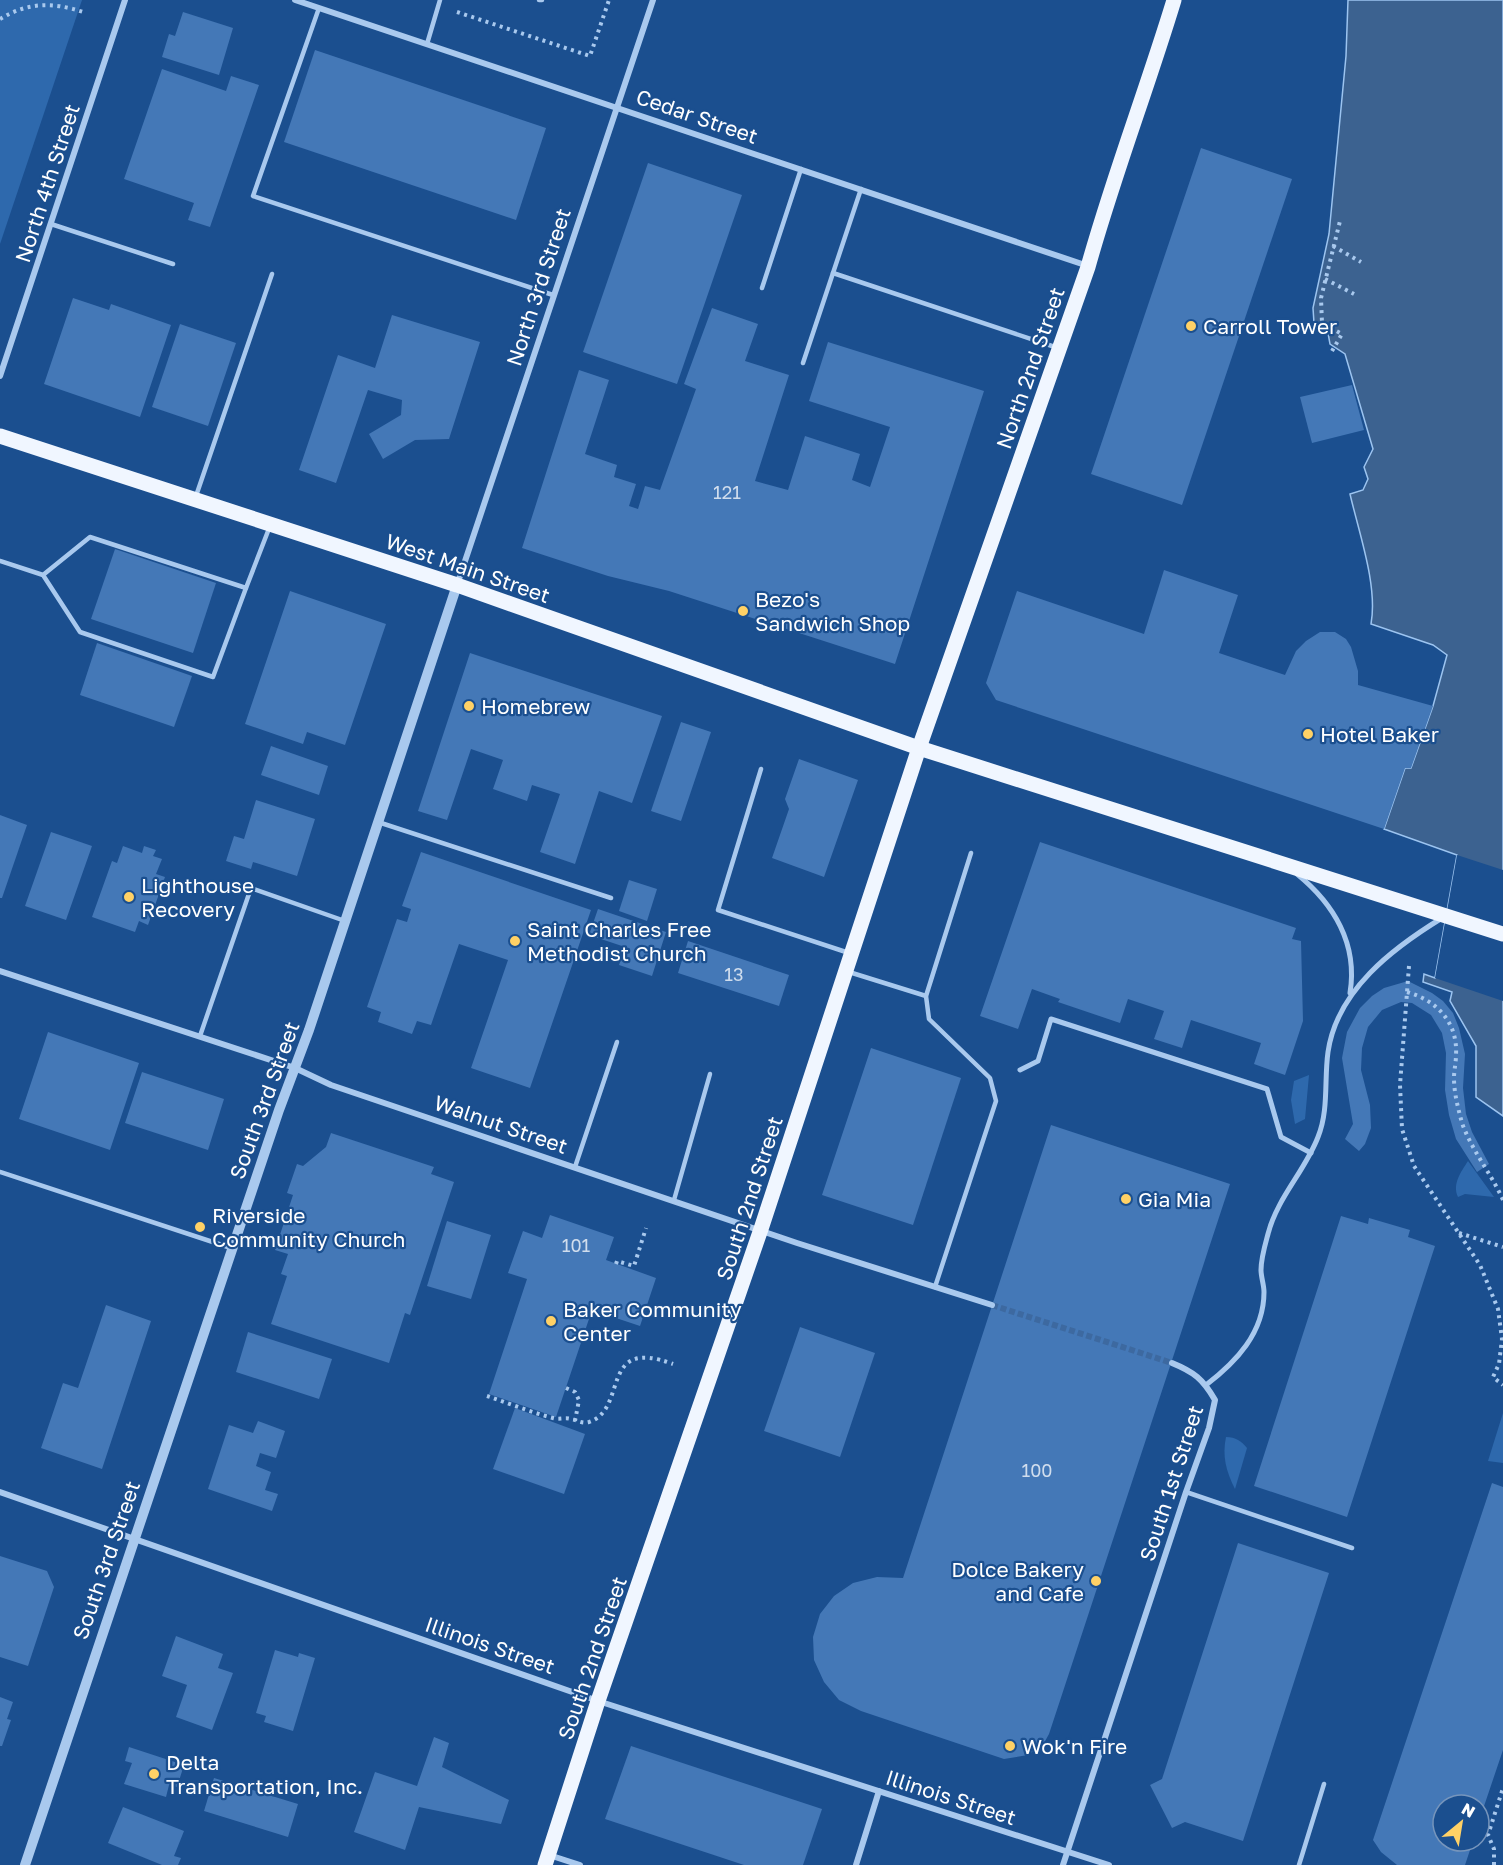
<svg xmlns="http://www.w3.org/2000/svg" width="1503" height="1865" viewBox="0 0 1503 1865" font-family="'Golos Text',sans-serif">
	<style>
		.green { fill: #2e69ad }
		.water { fill: #3c6290; stroke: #9cc4f0; stroke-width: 1.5 }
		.pier { fill: #1b4f8f }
		.building { fill: #4478b7 }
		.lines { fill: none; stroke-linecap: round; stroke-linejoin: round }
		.minor-tunnel { stroke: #3d69a0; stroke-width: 6; stroke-dasharray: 6 3; stroke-linecap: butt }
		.path { stroke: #a9c9ee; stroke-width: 4; stroke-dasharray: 3 4.5; stroke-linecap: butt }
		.service { stroke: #a9c9ee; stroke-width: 4.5 }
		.pedestrian { stroke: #a9c9ee; stroke-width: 5 }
		.minor { stroke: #a9c9ee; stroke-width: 6 }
		.tertiary { stroke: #a9c9ee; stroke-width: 10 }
		.primary { stroke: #f0f6ff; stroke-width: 15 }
		.poi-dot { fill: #ffd166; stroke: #1b4f8f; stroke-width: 2 }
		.labels { text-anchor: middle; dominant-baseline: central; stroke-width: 4.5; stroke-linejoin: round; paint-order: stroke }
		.number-label { font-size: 18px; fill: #d0dded }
		.street-label { font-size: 21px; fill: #fff; stroke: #1b4f8f }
		.poi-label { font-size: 21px; fill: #fff; stroke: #1b4f8f; text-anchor: start }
	</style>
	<rect width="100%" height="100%" fill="#1b4f8f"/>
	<g class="green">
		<polygon points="0,0 82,0 0,244"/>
		<polygon points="1309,1075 1305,1119 1295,1124 1291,1100 1294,1081"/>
		<path d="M 1468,1161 L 1494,1197 L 1465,1194 L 1458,1197 C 1452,1184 1461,1172 1468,1161 Z"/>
		<polygon points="1503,1413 1503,1463 1488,1461"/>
		<path d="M 1226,1437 C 1236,1437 1241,1441 1247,1448 L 1235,1489 C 1226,1471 1222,1456 1226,1437 Z"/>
	</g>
	<path class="water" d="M 1348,0 L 1503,0 L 1503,1116 L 1476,1097 L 1476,1046 L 1450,1001 L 1452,992 L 1423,982 L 1424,974 L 1435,978 L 1457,855 L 1384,829 L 1405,768 L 1411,768 L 1433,706 L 1447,655 L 1433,645 L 1371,624 C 1378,586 1359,533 1350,494 L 1363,490 L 1368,479 L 1364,467 L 1373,449 L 1345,354 L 1330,344 L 1328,333 L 1314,323 L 1313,308 L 1329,234 L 1346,56 Z"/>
	<polygon class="pier" points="1457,855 1503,870 1503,1001 1435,978"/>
	<g class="building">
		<polygon points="183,12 233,28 219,75 162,57 169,34 175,36"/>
		<polygon points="315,50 546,128 516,220 284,142"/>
		<polygon points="162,69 226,91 231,76 259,85 210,227 188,220 194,203 124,179"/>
		<polygon points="1201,148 1292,179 1182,505 1091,474"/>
		<polygon points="648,163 742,195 677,384 583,352"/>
		<polygon points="73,298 109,310 111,304 171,325 140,417 44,384"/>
		<polygon points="712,308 758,324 745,361 789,375 755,481 788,490 805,436 860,454 852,480 870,487 890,427 809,401 828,342 984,391 895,664 669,591 608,576 522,548 579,370 609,380 585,454 617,465 614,477 636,484 629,506 638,509 645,486 660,490 696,389 684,384"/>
		<polygon points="392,315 480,342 449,439 415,440 383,459 369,434 401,415 402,400 368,390 336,483 299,470 338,355 375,368"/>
		<polygon points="180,324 236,343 208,426 152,407"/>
		<polygon points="1352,385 1364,430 1312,443 1300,397"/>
		<polygon points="115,549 216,583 193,653 91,619"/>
		<polygon points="1164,570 1238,595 1219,653 1285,675 1296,651 1306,641 1320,632 1335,632 1346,639 1351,647 1358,671 1358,685 1433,706 1411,768 1405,768 1384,829 996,700 986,683 1017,591 1144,634"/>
		<polygon points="290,591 386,624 345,745 307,732 303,744 245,724"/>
		<polygon points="97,643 192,676 174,727 80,695"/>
		<polygon points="470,653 662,716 632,803 599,791 575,864 540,852 560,794 532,785 527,801 493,789 503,760 471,749 447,820 418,811"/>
		<polygon points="681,722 711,732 681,821 651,811"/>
		<polygon points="271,746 328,766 319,795 261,775"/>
		<polygon points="799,759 858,780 824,877 772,858 789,809 785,799"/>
		<polygon points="256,800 315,819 297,876 253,862 251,869 226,861 234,836 244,839"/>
		<polygon points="0,815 27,825 2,898 0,898"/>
		<polygon points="51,832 92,846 66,920 25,906"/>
		<polygon points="1040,842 1296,928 1292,939 1301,941 1303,1021 1285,1075 1254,1064 1261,1043 1191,1020 1182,1048 1154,1039 1164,1011 1128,999 1120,1023 1058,1002 1060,999 1032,989 1018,1029 980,1016"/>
		<polygon points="123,846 142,853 144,846 156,850 153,856 162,859 156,874 165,877 148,925 139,921 135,932 92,917 112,861 117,863"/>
		<polygon points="421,852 591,910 530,1088 471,1068 508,960 459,944 431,1025 417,1021 412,1034 378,1022 381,1012 367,1007 397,919 407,922 411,909 402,906"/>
		<polygon points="629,880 657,889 647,921 619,911"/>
		<polygon points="598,909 666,932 652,976 619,965 625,947 589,935"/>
		<polygon points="688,941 789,975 779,1006 678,973"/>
		<polygon points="1408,981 1432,993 1443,1001 1453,1013 1459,1028 1465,1054 1463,1088 1466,1114 1472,1132 1489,1164 1477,1172 1456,1139 1449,1115 1445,1090 1446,1053 1442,1033 1431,1015 1412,1003 1401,1002 1382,1010 1368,1027 1362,1048 1361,1070 1370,1105 1371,1128 1365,1144 1359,1151 1345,1139 1353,1124 1342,1058 1347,1032 1360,1008 1372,996 1384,988"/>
		<polygon points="48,1032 139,1063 110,1150 19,1119"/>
		<polygon points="871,1048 961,1078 913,1225 822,1195"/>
		<polygon points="142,1072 224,1099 208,1150 125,1123"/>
		<polygon points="1051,1125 1230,1184 1049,1734 1044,1743 1028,1755 1004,1759 861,1711 839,1700 824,1682 814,1660 813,1637 820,1614 834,1596 853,1583 877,1577 903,1578"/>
		<polygon points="331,1133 434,1167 431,1174 454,1182 410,1315 405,1313 389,1363 271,1324 287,1276 281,1274 288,1254 275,1250 293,1195 287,1193 297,1164 303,1166 326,1147"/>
		<polygon points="550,1215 614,1237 606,1260 656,1278 640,1326 592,1310 556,1417 489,1394 527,1279 508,1273 523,1231 542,1238"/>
		<polygon points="1341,1216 1368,1224 1369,1218 1410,1230 1408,1237 1435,1246 1347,1517 1254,1486"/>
		<polygon points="447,1221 491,1235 471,1299 427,1286"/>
		<polygon points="106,1305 151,1321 102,1469 41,1448 63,1383 78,1388"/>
		<polygon points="800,1327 875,1353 840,1457 764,1431"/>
		<polygon points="248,1332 332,1359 319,1399 236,1372"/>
		<polygon points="515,1408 585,1434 564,1494 493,1469"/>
		<polygon points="258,1421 285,1431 276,1458 260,1453 256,1466 271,1472 265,1490 278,1494 272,1511 208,1489 229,1425 253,1433"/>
		<polygon points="1492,1483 1503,1487 1503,1750 1479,1821 1479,1805 1443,1805 1443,1841 1473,1841 1465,1865 1397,1865 1381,1852 1373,1840"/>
		<polygon points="1238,1543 1329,1573 1243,1841 1185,1822 1172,1828 1150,1785 1162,1779"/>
		<polygon points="0,1556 47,1571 54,1587 28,1666 0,1657"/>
		<polygon points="176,1636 223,1654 218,1668 233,1673 212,1730 176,1717 187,1685 162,1676"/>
		<polygon points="275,1650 298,1657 299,1653 315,1658 293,1731 264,1722 266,1716 256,1713"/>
		<polygon points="0,1697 13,1702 7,1719 11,1720 2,1746 0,1746"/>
		<polygon points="434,1737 449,1743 442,1767 509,1800 501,1824 419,1807 405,1850 354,1832 375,1772 417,1786"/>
		<polygon points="631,1746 822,1809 803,1865 744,1865 605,1819"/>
		<polygon points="129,1747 184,1765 177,1787 169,1785 166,1797 124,1784 132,1763 125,1761"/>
		<polygon points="214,1778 298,1804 288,1837 204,1811"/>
		<polygon points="123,1807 184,1831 174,1856 181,1858 178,1865 162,1865 108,1843"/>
	</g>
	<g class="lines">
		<polyline class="minor-tunnel" points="992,1305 1172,1363"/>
		<g class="path">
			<polyline points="457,12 590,56 609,0"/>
			<path d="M 0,19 C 28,2 53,2 83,12"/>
			<polyline points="1333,246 1361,262"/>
			<polyline points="1325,279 1354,294"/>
			<polyline points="1332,351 1342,334 1322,323 1321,298 1340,221"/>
			<polyline points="1409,966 1400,1085 1402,1129 1414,1166 1480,1265 1498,1309 1502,1339 1499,1364 1493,1377 1503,1385"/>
			<path d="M 1407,992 C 1436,1000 1458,1022 1456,1055 C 1456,1063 1454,1070 1454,1078 C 1454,1093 1458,1108 1462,1123 C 1472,1151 1491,1173 1503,1200"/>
			<polyline points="1459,1233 1503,1247"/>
			<polyline points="616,1264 617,1261 634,1266 646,1228"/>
			<polyline points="566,1388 575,1392 579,1400 575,1421"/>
			<path d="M 487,1396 C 508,1403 530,1412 553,1418 C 559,1420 565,1417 571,1419 C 577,1420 582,1424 589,1422 C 629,1409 598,1336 673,1364"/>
			<polyline points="1494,1865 1494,1849 1488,1835 1503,1788"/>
		</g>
		<g class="service">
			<polyline points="539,0 542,0"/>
			<polyline points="319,8 253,196 553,295"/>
			<polyline points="427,44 440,0"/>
			<polyline points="51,224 173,264"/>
			<polyline points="833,273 1058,348"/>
			<polyline points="762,288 801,169"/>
			<polyline points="803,363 861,189"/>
			<polyline points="196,496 272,274"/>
			<polyline points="0,561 43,575 90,537 246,588 270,526"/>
			<polyline points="43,575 80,632 213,677 246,588"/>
			<polyline points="761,769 718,910 849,953"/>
			<polyline points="378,822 611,898"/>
			<polyline points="849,972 926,996"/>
			<polyline points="200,1036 251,888 345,921"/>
			<polyline points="575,1167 617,1042"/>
			<polyline points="0,1172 231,1248"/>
			<polyline points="674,1200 710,1074"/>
			<polyline points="935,1287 996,1101 990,1078 929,1019 926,996 971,853"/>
			<polyline points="1186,1492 1352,1548"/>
			<polyline points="1299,1865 1324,1784"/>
		</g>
		<g class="pedestrian">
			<path d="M 1297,874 C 1334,904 1358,944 1350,993"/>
			<polyline points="1020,1070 1038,1061 1051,1019 1267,1089 1281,1137 1311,1153"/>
			<path d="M 1206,1385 C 1236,1362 1264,1333 1264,1292 C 1264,1285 1261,1277 1261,1270 C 1261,1258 1265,1245 1268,1234 C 1277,1198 1305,1171 1318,1137 C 1329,1110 1324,1080 1328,1052 C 1337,990 1393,948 1442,918"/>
		</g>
		<g class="minor">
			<polyline points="295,0 1088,266"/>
			<polyline points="0,376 125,0"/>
			<polyline points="457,585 653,0"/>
			<polyline points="0,971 295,1068 331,1085 797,1243 992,1305"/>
			<polyline points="0,1492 598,1701 1109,1865"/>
			<polyline points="549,1855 580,1865"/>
			<polyline points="856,1865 879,1791"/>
			<path d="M 1063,1865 L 1186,1492 L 1209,1428 L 1215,1400 C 1203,1379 1194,1372 1172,1363"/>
		</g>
		<polyline class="tertiary" points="25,1865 279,1110 309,1030 457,585"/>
		<g class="primary">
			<polyline points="0,436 457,585 919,748 1503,934"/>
			<path d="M 545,1865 L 598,1701 L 761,1229 L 919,748 L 1088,267 C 1113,177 1147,89 1174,0"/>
		</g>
	</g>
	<g class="poi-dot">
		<circle cx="1191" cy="326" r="6"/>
		<circle cx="743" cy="611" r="6"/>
		<circle cx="469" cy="706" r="6"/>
		<circle cx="1308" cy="734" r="6"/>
		<circle cx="129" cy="897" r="6"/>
		<circle cx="515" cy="941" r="6"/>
		<circle cx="1126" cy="1199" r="6"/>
		<circle cx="200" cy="1227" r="6"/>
		<circle cx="551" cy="1321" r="6"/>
		<circle cx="1096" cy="1581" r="6"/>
		<circle cx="1010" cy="1746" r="6"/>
		<circle cx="154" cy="1774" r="6"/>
	</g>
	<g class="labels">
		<g class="number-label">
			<text x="727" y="492">121</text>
			<text x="734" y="974">13</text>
			<text x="576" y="1245">101</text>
			<text x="1037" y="1470">100</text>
		</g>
		<g class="street-label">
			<text transform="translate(697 116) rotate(19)">Cedar Street</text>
			<text transform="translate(47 183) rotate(-72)">North 4th Street</text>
			<text transform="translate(538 287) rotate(-72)">North 3rd Street</text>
			<text transform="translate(1030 368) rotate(-71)">North 2nd Street</text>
			<text transform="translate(468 568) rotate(19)">West Main Street</text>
			<text transform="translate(264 1100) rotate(-70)">South 3rd Street</text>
			<text transform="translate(501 1124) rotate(19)">Walnut Street</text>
			<text transform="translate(749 1198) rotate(-72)">South 2nd Street</text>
			<text transform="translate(1171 1483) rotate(-72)">South 1st Street</text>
			<text transform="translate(106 1560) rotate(-71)">South 3rd Street</text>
			<text transform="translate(490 1645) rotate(19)">Illinois Street</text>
			<text transform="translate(592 1658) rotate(-71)">South 2nd Street</text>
			<text transform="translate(951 1797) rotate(18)">Illinois Street</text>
		</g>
		<g class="poi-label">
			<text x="1203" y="326">Carroll Tower</text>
			<text x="755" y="599">Bezo's<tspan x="755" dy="24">Sandwich Shop</tspan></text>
			<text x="481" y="706">Homebrew</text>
			<text x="1320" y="734">Hotel Baker</text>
			<text x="141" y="885">Lighthouse<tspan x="141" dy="24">Recovery</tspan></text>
			<text x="527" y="929">Saint Charles Free<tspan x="527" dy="24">Methodist Church</tspan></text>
			<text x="1138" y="1199">Gia Mia</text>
			<text x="212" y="1215">Riverside<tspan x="212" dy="24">Community Church</tspan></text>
			<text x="563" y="1309">Baker Community<tspan x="563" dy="24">Center</tspan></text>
			<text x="1084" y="1569" text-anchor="end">Dolce Bakery<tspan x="1084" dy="24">and Cafe</tspan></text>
			<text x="1022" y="1746">Wok'n Fire</text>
			<text x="166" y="1762">Delta<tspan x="166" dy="24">Transportation, Inc.</tspan></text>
		</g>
	</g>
	<g transform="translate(1461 1823) rotate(30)"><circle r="28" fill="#1b4f8f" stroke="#7695bc" stroke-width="1.5"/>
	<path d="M0-4.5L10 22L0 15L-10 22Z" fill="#ffd166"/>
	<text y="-9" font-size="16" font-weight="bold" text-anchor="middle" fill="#ffffff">N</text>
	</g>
</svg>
